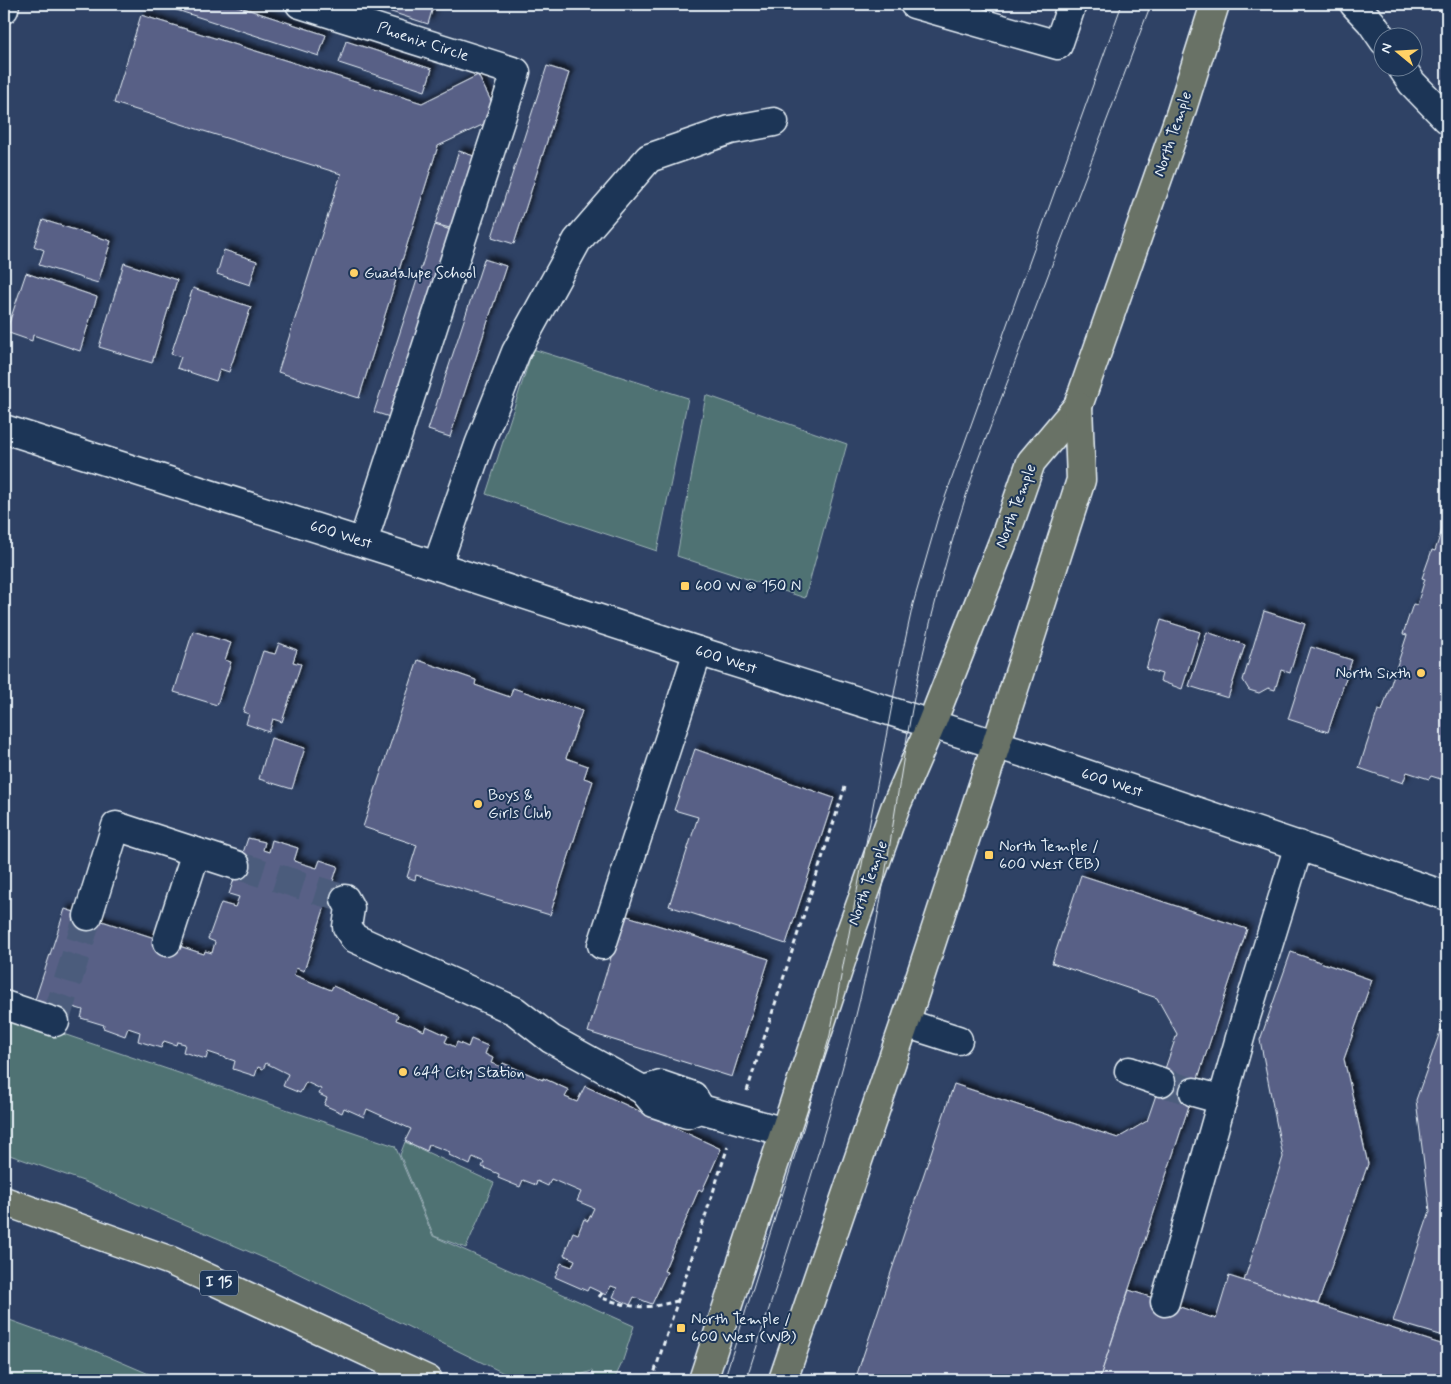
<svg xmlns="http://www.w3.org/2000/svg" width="1451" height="1384" viewBox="0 0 1451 1384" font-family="Mynerve,sans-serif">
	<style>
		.green { fill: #4f7273; stroke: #9cb2b6 }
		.building { fill: #596086; stroke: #e8f1f8; filter: url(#shadow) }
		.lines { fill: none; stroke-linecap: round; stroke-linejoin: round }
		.minor-tunnel { stroke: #4b5c7b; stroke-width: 28; stroke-dasharray: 28 14; stroke-linecap: butt }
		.minor-casing { stroke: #e8f1f8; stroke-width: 31 }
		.major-casing { stroke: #e8f1f8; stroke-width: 31 }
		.highway-casing { stroke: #e8f1f8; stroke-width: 31 }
		.path { stroke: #e8f1f8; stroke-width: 3; stroke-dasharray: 5 4; stroke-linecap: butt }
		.minor { stroke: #1d3557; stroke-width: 28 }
		.major { stroke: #697266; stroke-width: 28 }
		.highway { stroke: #697266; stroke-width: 28 }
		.tram { stroke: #e8f1f8; stroke-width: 1 }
		.poi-dot { fill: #ffd166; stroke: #1d3557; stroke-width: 2 }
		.labels { text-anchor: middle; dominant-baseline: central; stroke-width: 4; stroke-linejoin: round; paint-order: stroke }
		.shield { fill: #1d3557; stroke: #abb9c8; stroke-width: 1 }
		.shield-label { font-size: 15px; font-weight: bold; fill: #e8f1f8 }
		.street-label { font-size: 16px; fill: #e8f1f8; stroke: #1d3557 }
		.poi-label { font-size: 16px; fill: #e8f1f8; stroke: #1d3557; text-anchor: start }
	</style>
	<defs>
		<filter id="shadow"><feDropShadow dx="4.5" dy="-4.5" stdDeviation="2.5" flood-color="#0009"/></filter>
	</defs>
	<rect width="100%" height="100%" fill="#2f4265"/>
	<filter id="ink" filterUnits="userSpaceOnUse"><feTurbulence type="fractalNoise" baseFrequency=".02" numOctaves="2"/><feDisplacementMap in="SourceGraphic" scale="10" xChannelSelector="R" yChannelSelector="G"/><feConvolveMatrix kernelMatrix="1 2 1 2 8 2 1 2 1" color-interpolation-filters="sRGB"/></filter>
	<g filter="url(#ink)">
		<g class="green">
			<polygon points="533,349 688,398 657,551 486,494"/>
			<polygon points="706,395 847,444 805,598 677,556"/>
			<polygon points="4,1014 395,1146 433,1236 634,1326 622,1363 614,1380 595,1380 592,1371 565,1380 518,1380 285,1267 83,1181 4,1153"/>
			<polygon points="405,1142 494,1183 466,1248 434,1236 400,1155"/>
			<polygon points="4,1318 93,1350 163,1380 4,1380"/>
		</g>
		<g class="building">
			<polygon points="158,4 231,4 326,35 319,56"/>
			<polygon points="380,4 434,4 428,24 379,8"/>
			<polygon points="141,15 422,103 478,75 499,117 438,146 359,398 278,372 341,174 114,103"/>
			<polygon points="346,41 432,69 425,91 339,63"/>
			<polygon points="547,66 569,73 514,244 492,237"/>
			<polygon points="459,151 480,158 457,230 435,224"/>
			<polygon points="43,220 111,241 98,283 39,265 44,250 34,246"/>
			<polygon points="435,225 457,232 396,419 374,412"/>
			<polygon points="224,250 257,261 250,285 217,274"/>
			<polygon points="484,259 506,266 450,437 428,430"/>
			<polygon points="124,263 177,280 152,363 99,347"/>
			<polygon points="26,273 97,297 80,351 33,335 32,341 6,332"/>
			<polygon points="193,288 251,307 229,372 220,369 216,381 177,368 181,357 171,354"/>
			<polygon points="1447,514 1447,781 1431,776 1429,779 1407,772 1403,783 1359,768 1378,710 1382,711 1407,635 1403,634 1413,604 1417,605 1425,579 1422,578 1432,550 1435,551"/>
			<polygon points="1264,611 1305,624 1290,673 1281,670 1275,690 1268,688 1259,693 1249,690 1243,680"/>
			<polygon points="1161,620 1200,632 1182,689 1160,681 1162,674 1146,669"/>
			<polygon points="193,631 231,643 225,660 231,662 217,705 174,692"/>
			<polygon points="1207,632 1245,645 1228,698 1189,686"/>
			<polygon points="279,643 297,650 293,662 301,664 282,722 273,719 269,732 246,724 249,714 243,712 263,651 275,654"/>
			<polygon points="1311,647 1352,660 1328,732 1288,719"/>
			<polygon points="418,660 476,680 475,685 510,697 513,688 582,711 566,758 588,766 584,778 593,781 550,915 416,875 415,880 407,877 417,845 363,827"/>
			<polygon points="271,738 305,748 292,789 259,779"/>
			<polygon points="695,749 834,798 786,944 669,906 698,817 674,810"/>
			<polygon points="248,838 265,842 263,850 269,852 272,840 298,848 294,861 317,868 320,860 338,866 304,971 296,968 294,975 331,990 333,986 398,1015 396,1020 409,1025 409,1024 424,1031 426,1026 448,1036 445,1042 455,1047 457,1042 468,1047 471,1039 488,1046 485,1054 493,1058 491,1063 502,1067 503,1063 543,1080 543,1078 569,1090 565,1097 577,1102 585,1086 721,1149 702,1191 699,1189 664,1271 667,1272 652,1304 634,1297 630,1305 613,1297 617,1288 611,1286 606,1295 589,1287 587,1291 555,1277 561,1263 572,1267 575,1260 564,1255 573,1232 578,1234 584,1219 588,1221 594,1208 577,1201 581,1192 551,1179 548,1186 537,1181 536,1185 523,1180 520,1187 498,1178 499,1174 482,1167 484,1162 473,1157 470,1165 449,1155 450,1152 429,1144 427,1151 405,1141 411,1129 367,1109 364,1117 344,1108 342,1113 324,1105 327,1098 319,1094 321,1089 306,1082 300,1093 283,1086 288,1074 266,1063 263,1069 258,1067 255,1076 233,1069 235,1061 208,1052 206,1059 183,1052 185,1044 177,1042 176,1045 164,1041 161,1048 138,1041 140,1032 128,1028 125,1036 103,1028 104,1025 81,1018 83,1010 60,1003 58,1011 34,1003 65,909 204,954 205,951 212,953 215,942 208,939 221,903 235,907 239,897 229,894"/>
			<polygon points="1081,875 1247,929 1099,1380 855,1380 954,1084 1118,1138 1147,1121 1177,1034 1157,998 1052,963"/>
			<polygon points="624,915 769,959 732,1077 588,1032"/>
			<polygon points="1291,952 1372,980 1344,1059 1368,1164 1318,1304 1244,1281 1283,1157 1260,1040"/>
			<polygon points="1447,1012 1447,1337 1393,1321 1430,1211 1416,1100"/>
			<polygon points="1229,1276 1447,1346 1447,1380 1099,1380 1129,1290 1216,1319"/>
		</g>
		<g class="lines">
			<g class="minor-tunnel">
				<polyline points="236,865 345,899"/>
				<polyline points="55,1022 88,916"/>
				<polyline points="1161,1082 1194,1092"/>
			</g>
			<g class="minor-casing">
				<g id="minor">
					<polyline points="300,4 516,72 363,542"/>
					<polyline points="914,4 1058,45 1072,4"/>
					<polyline points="1354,4 1371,22 1384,41"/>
					<polyline points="4,9 5,4"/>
					<polyline points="1402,68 1412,83 1447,119"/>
					<polyline points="4,429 437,566 698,651 1030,755 1447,896"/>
					<polyline points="437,566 479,445 516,352 577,241 649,158 730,130 774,122"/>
					<polyline points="345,899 350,908 347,927 354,938 515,1011 551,1039 643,1090 654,1103 687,1114 701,1109 785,1132"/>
					<polyline points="88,916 116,826 236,865"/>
					<polyline points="167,942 196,852"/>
					<polyline points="602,945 698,651"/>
					<polyline points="4,1005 55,1022"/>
					<polyline points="905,1023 958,1040"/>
					<polyline points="1129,1071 1161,1082"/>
					<polyline points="643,1090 661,1085 693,1096 701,1109"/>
					<polyline points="1194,1092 1223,1100"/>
					<polyline points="1165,1302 1245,1020 1299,845"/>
				</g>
			</g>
			<g class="major-casing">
				<g id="major">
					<polyline points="703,1380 850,934 895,808 931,725 1006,534 1031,462 1078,406 1180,115 1215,4"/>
					<polyline points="783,1380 905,1023 996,745 1081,480 1078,406"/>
				</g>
			</g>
			<g class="highway-casing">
				<polyline id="highway" points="4,1201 171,1261 428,1380"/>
			</g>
			<g class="path">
				<polyline points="747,1091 845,787"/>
				<path d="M 602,1293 L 599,1297 C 632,1308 644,1310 677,1301"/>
				<polyline points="652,1380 728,1146"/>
			</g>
			<use href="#minor" class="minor"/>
			<use href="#major" class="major"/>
			<use href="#highway" class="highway"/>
			<g class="tram">
				<polyline points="724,1380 804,1126 830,1035 898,673 913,604 938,517 1122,4"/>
				<path d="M 746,1380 C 789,1246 835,1111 866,973 C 885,890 895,804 910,720 C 925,632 949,546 977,462 L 1151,4"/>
			</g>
		</g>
	</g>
	<g class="poi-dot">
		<circle cx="354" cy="273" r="5"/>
		<rect x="680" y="581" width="10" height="10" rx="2.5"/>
		<circle cx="1421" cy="673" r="5"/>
		<circle cx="478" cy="804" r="5"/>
		<rect x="984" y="850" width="10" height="10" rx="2.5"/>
		<circle cx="403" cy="1072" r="5"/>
		<rect x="676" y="1323" width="10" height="10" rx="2.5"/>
	</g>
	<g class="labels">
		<rect class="shield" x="200" y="1270.5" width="38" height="25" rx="4"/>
		<g class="shield-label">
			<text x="219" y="1283">I 15</text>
		</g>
		<g class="street-label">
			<text transform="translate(423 42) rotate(18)">Phoenix Circle</text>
			<text transform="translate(1173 134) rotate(-71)">North Temple</text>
			<text transform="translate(1016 506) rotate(-69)">North Temple</text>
			<text transform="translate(341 535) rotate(17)">600 West</text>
			<text transform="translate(726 660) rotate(18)">600 West</text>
			<text transform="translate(1112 783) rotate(18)">600 West</text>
			<text transform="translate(868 883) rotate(-70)">North Temple</text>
		</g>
		<g class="poi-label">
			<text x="364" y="273">Guadalupe School</text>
			<text x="695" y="586">600 W @ 150 N</text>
			<text x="1411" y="673" text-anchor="end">North Sixth</text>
			<text x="488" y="795">Boys &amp;<tspan x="488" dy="18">Girls Club</tspan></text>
			<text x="999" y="846">North Temple /<tspan x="999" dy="18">600 West (EB)</tspan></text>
			<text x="413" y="1072">644 City Station</text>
			<text x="691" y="1319">North Temple /<tspan x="691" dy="18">600 West (WB)</tspan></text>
		</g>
	</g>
	<rect width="1451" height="1384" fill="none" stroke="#1d3557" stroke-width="20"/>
	<rect x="10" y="10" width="1431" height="1364" fill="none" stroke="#e8f1f8" stroke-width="2" filter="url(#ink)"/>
	<g transform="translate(1398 52) rotate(288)"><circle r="24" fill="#1d3557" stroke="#6e8097"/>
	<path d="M0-4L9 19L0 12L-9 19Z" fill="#ffd166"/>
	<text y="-8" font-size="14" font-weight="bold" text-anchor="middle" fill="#e8f1f8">N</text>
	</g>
</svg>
